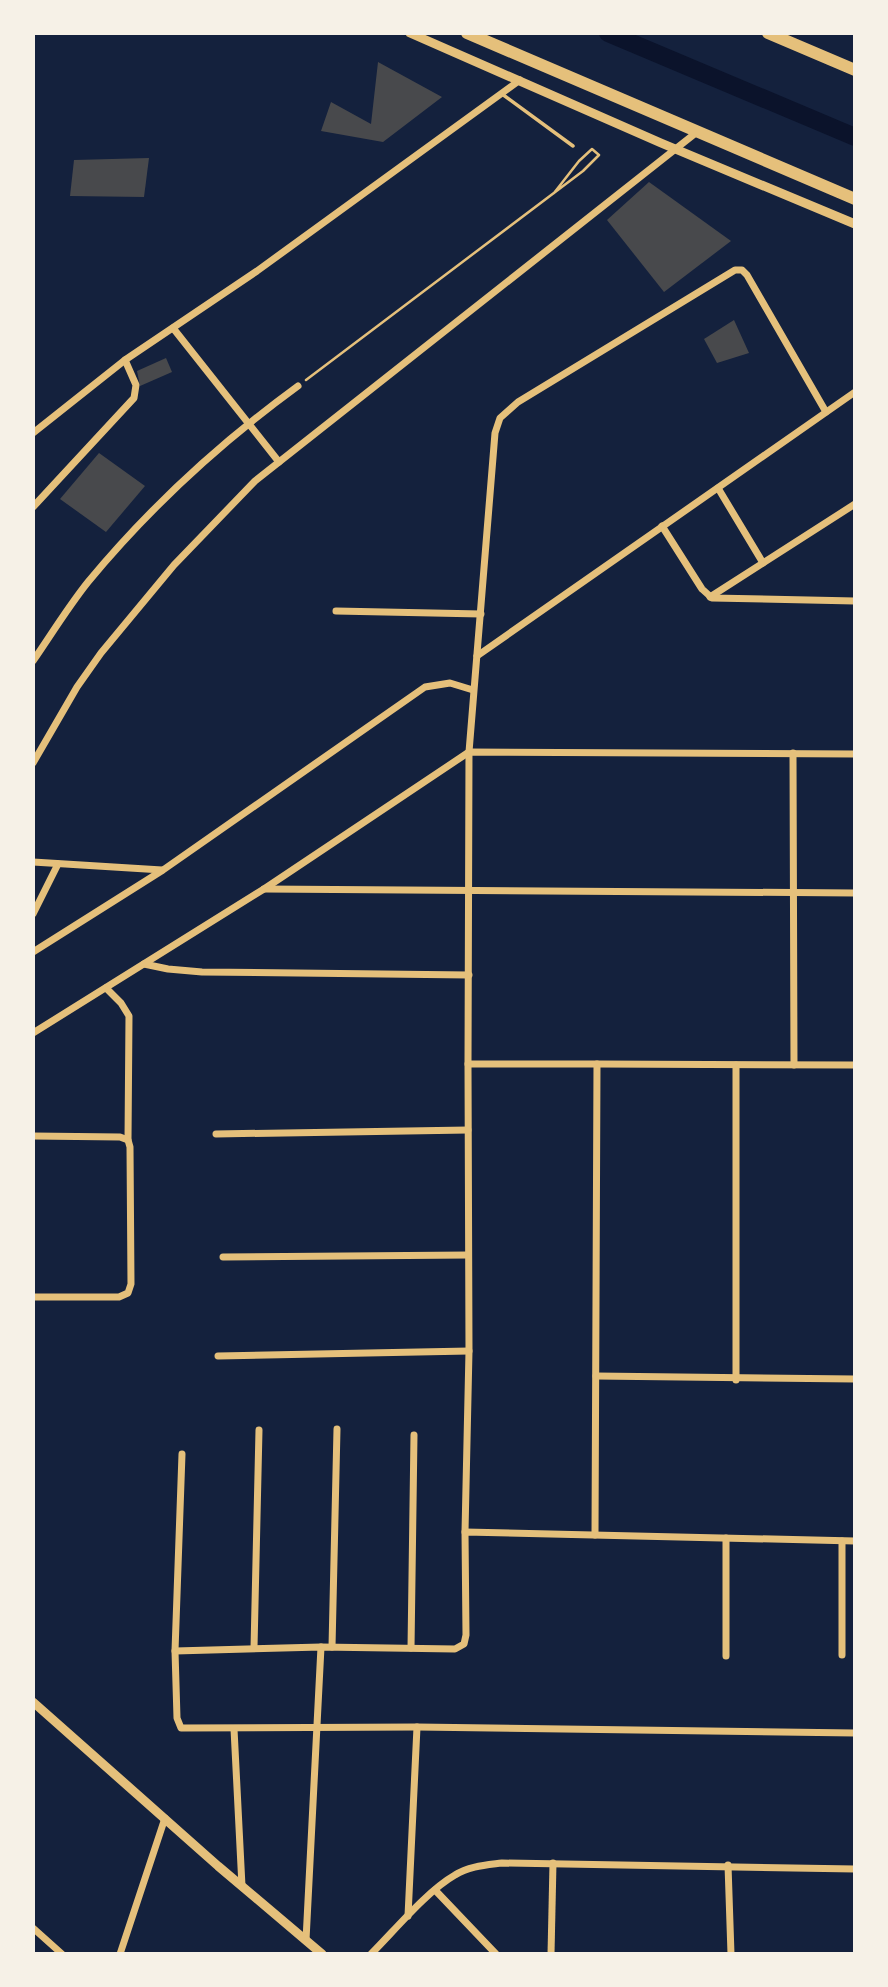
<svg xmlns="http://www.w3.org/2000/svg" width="888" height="1987" viewBox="0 0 888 1987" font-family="Cabin,sans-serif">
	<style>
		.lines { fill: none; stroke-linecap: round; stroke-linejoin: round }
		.canal { stroke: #0b132b; stroke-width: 18 }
		.building { fill: #48494c }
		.path { stroke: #e5c07b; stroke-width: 2.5 }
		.service { stroke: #e5c07b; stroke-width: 3.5 }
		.minor { stroke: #e5c07b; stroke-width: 7 }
		.tertiary { stroke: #e5c07b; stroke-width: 9 }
		.trunk { stroke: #e5c07b; stroke-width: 12 }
	</style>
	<rect width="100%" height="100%" fill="#14213d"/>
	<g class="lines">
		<polyline class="canal" points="608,33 855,137"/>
	</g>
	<g class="building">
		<polygon points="378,62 442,97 383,142 321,131 331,102 371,124"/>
		<polygon points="149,158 144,197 70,196 74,160"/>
		<polygon points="649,182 731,241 664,292 607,220"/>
		<polygon points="734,320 749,353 717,363 704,339"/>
		<polygon points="166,358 172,372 140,386 137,371"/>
		<polygon points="99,453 145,486 106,532 60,499"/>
	</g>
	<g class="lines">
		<polyline class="path" points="306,380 583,171 599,155 592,149 579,161 554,193"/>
		<polyline class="service" points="502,94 573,146"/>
		<g class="minor">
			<polyline points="173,328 279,462"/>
			<polyline points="33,433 125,360 257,271 520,80"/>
			<polyline points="718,488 763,563"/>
			<polyline points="33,507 134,398 136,385 125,360"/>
			<polyline points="662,526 702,589 712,598 855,601"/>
			<polyline points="710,597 855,504"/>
			<polyline points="336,611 481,614"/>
			<polyline points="477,656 855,392"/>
			<path d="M 33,661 C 51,635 68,607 88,582 C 150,507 220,443 298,386"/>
			<polyline points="793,753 794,1065"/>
			<polyline points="33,763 77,687 101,653 174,565 255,481 697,132"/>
			<polyline points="33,862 162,870"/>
			<polyline points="264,889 855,893"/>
			<polyline points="33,914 58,864"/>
			<polyline points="33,952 163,870 425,687 450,683 473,690"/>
			<polyline points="144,964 168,969 202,972 469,975"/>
			<polyline points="106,988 121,1003 129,1016 128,1140"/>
			<polyline points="33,1033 264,889 469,752 855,754"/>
			<polyline points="597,1064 855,1065"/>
			<polyline points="736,1065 736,1380"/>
			<polyline points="216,1134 468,1130"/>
			<polyline points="33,1136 120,1137 128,1140 130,1147 131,1284 128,1293 119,1297 33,1297"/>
			<polyline points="223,1257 468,1255"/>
			<polyline points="218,1356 469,1351"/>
			<polyline points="596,1376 855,1379"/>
			<polyline points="182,1454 175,1651 177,1718 181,1728 417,1727 855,1733"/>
			<polyline points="465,1532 469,1351 468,1064"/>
			<polyline points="595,1535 597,1064 468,1064 469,752 495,433 500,418 518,402 735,270 742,270 747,275 826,412"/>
			<polyline points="842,1541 842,1655"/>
			<polyline points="332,1647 337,1429"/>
			<polyline points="254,1648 259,1430"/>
			<polyline points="411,1648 414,1435"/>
			<polyline points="175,1651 321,1647 455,1649 464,1644 466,1635 465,1532 855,1541"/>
			<polyline points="726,1656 726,1538"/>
			<polyline points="234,1729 242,1886"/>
			<polyline points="728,1865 731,1954"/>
			<polyline points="435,1890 496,1954"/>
			<polyline points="408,1916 417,1727"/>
			<polyline points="33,1928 62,1954"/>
			<polyline points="306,1940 321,1647"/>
			<polyline points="120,1954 165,1818"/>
			<path d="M 371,1954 C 395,1930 427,1891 455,1875 C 469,1866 487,1865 502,1863 L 855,1869"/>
			<polyline points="551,1954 553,1863"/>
		</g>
		<g class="tertiary">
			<polyline points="410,33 661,143 855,224"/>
			<polyline points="33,1702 218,1866 322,1954"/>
		</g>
		<g class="trunk">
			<polyline points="467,33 855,199"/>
			<polyline points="768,33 855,70"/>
		</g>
	</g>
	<rect width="888" height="1987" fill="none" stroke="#f6f1e7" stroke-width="70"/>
</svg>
